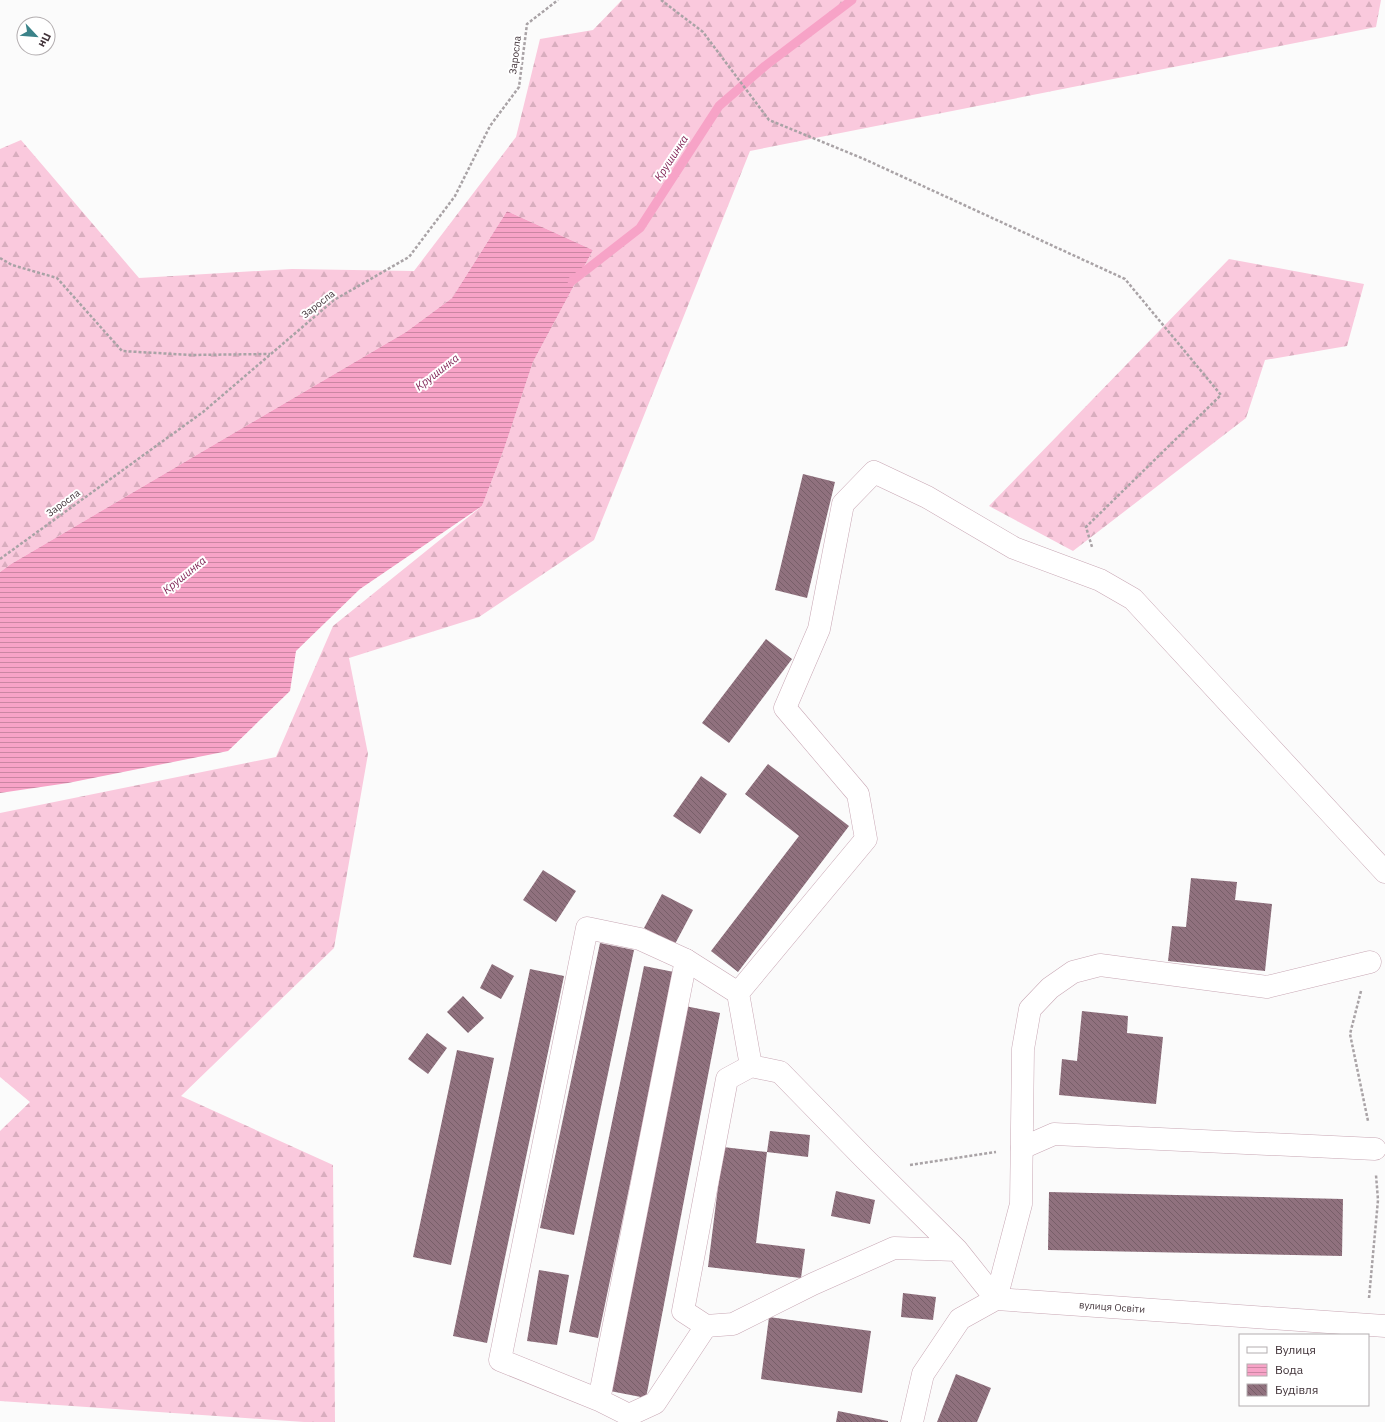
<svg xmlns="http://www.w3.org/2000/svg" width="1385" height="1422" viewBox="0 0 1385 1422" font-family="'IBM Plex Sans',sans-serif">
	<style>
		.forest { fill: url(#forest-firs) }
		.water { fill: url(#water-rules) }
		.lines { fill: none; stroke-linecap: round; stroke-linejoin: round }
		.stream { stroke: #f7a3c7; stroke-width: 9 }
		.building { fill: url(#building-back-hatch) }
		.minor-casing { stroke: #c8a7b4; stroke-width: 23 }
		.path { stroke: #a9a3a6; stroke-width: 2.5; stroke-dasharray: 3 2; stroke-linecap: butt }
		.minor { stroke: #fff; stroke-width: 22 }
		.labels { text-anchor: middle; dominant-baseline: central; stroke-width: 4; stroke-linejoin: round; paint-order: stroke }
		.street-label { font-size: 10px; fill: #42343a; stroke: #fff }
		.water-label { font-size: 11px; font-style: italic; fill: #7c1d50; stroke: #fff }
	</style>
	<defs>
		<pattern id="forest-firs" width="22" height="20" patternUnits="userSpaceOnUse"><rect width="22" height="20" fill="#fac9dd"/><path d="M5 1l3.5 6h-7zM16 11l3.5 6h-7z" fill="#d8adbe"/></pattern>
		<pattern id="water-rules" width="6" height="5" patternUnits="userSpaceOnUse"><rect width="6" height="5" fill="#f7a3c7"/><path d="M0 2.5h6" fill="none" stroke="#ca86a3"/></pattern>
		<pattern id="building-back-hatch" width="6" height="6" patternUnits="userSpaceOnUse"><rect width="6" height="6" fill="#90717e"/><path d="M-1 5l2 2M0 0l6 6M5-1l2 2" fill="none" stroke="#775e68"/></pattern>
	</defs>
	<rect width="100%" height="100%" fill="#fbfbfb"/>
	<g class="forest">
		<polygon points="622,0 1381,0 1376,27 750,151 594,540 479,617 349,658 368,754 334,948 181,1096 333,1165 335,1422 304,1422 0,1401 0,1131 30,1102 0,1077 0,813 276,757 333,626 482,506 504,449 533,362 593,250 507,211 452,298 406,332 11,564 0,572 0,149 21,140 139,278 292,269 414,271 516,137 540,39 593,30"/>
		<polygon points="1229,259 1364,284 1347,346 1265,360 1246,418 1073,551 989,506"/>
	</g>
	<polygon class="water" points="507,211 593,250 533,362 504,449 482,506 360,589 296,651 290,691 228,751 68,783 0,793 0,572 11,564 406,332 452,298"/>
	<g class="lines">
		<polyline class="stream" points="572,281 640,228 719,106 765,66 852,0"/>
	</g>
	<g class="building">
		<polygon points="803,474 835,482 807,598 775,590"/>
		<polygon points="766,639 792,659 729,743 702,723"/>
		<polygon points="768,764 849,826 738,972 711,951 799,836 745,794"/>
		<polygon points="701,776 727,794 700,834 673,816"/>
		<polygon points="543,870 576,891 556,922 523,900"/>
		<polygon points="1191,878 1237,882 1235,900 1272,904 1265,971 1168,961 1172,926 1186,927"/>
		<polygon points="662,894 693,910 675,944 644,928"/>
		<polygon points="600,943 634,950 574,1235 540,1228"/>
		<polygon points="492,964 514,976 501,999 480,988"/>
		<polygon points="644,966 674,972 598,1338 569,1332"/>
		<polygon points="530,969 564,976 487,1343 453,1336"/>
		<polygon points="463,996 484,1018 468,1033 447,1012"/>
		<polygon points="685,1006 720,1013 646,1398 610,1391"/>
		<polygon points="1082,1011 1128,1016 1127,1033 1163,1037 1156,1104 1059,1095 1062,1059 1077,1061"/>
		<polygon points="427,1033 447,1048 428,1074 408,1059"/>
		<polygon points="457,1050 494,1058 451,1265 413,1257"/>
		<polygon points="770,1131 810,1135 808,1157 767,1152"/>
		<polygon points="723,1147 767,1152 756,1243 805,1249 801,1278 708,1267"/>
		<polygon points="836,1191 875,1200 870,1224 831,1216"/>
		<polygon points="1049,1192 1343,1199 1342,1256 1048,1250"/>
		<polygon points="539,1270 569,1275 557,1345 527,1341"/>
		<polygon points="903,1293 936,1297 933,1320 901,1317"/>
		<polygon points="769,1317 871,1331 862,1393 761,1379"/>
		<polygon points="956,1374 991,1388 977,1422 937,1422"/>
		<polygon points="838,1411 888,1421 888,1422 836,1422"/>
	</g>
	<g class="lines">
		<g class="minor-casing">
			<g id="minor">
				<polyline points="686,960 738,993"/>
				<polyline points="751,1066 738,993 866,839 858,794 785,708 819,629 843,504 874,472 927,497 1014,548 1100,580 1133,599 1385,872"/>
				<polyline points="1022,1148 1054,1134 1375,1149"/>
				<polyline points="957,1250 894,1248 813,1284 733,1324 706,1326 683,1311 727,1079 751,1066 780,1072 864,1158 957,1250 996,1299"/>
				<polyline points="996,1299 1021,1204 1023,1049 1030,1009 1050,988 1073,972 1100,965 1267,987 1370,962"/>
				<polyline points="599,1400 500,1360 587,928 640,939 686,960 599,1400 629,1415 655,1403 706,1326"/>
				<polyline points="912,1422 923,1374 960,1319 996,1299 1385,1326"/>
			</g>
		</g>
		<g class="path">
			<polyline points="661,0 703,32 769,120 864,159 1125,279 1221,395 1086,527 1092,547"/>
			<polyline points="0,258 12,265 57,278 122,351 191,355 270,354"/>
			<polyline points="0,559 203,412 334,300 409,257 455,196 490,126 519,87 527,24 558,0"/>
			<polyline points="1361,991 1350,1034 1368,1121"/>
			<polyline points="910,1165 996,1152"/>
			<polyline points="1369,1298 1378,1200 1376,1175"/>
		</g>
		<use href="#minor" class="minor"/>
	</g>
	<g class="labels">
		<g class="street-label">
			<text transform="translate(515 55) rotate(-83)">Заросла</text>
			<text transform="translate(318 304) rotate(-38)">Заросла</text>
			<text transform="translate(63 503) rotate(-36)">Заросла</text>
			<text transform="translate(1112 1307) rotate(4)">вулиця Освіти</text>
		</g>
		<g class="water-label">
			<text transform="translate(671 158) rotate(-57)">Крушинка</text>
			<text transform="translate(437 372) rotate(-38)">Крушинка</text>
			<text transform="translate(184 575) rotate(-39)">Крушинка</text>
		</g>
	</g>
	<rect x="1239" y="1334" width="130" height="72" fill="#ffffff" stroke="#b3aeb0"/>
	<rect x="1247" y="1347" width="20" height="6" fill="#ffffff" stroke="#b3aeb0"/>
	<text x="1275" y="1354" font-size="12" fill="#42343a">Вулиця</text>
	<rect x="1247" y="1364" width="20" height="12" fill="url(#water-rules)" stroke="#b3aeb0"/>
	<text x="1275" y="1374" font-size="12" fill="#42343a">Вода</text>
	<rect x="1247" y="1384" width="20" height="12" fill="url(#building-back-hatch)" stroke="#b3aeb0"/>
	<text x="1275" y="1394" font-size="12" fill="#42343a">Будівля</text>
	<g transform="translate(36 36) rotate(116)"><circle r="19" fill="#ffffff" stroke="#b3aeb0"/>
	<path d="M0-3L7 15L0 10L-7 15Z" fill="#3b8389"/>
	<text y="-6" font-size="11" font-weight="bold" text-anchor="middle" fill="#42343a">Пн</text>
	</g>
</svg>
